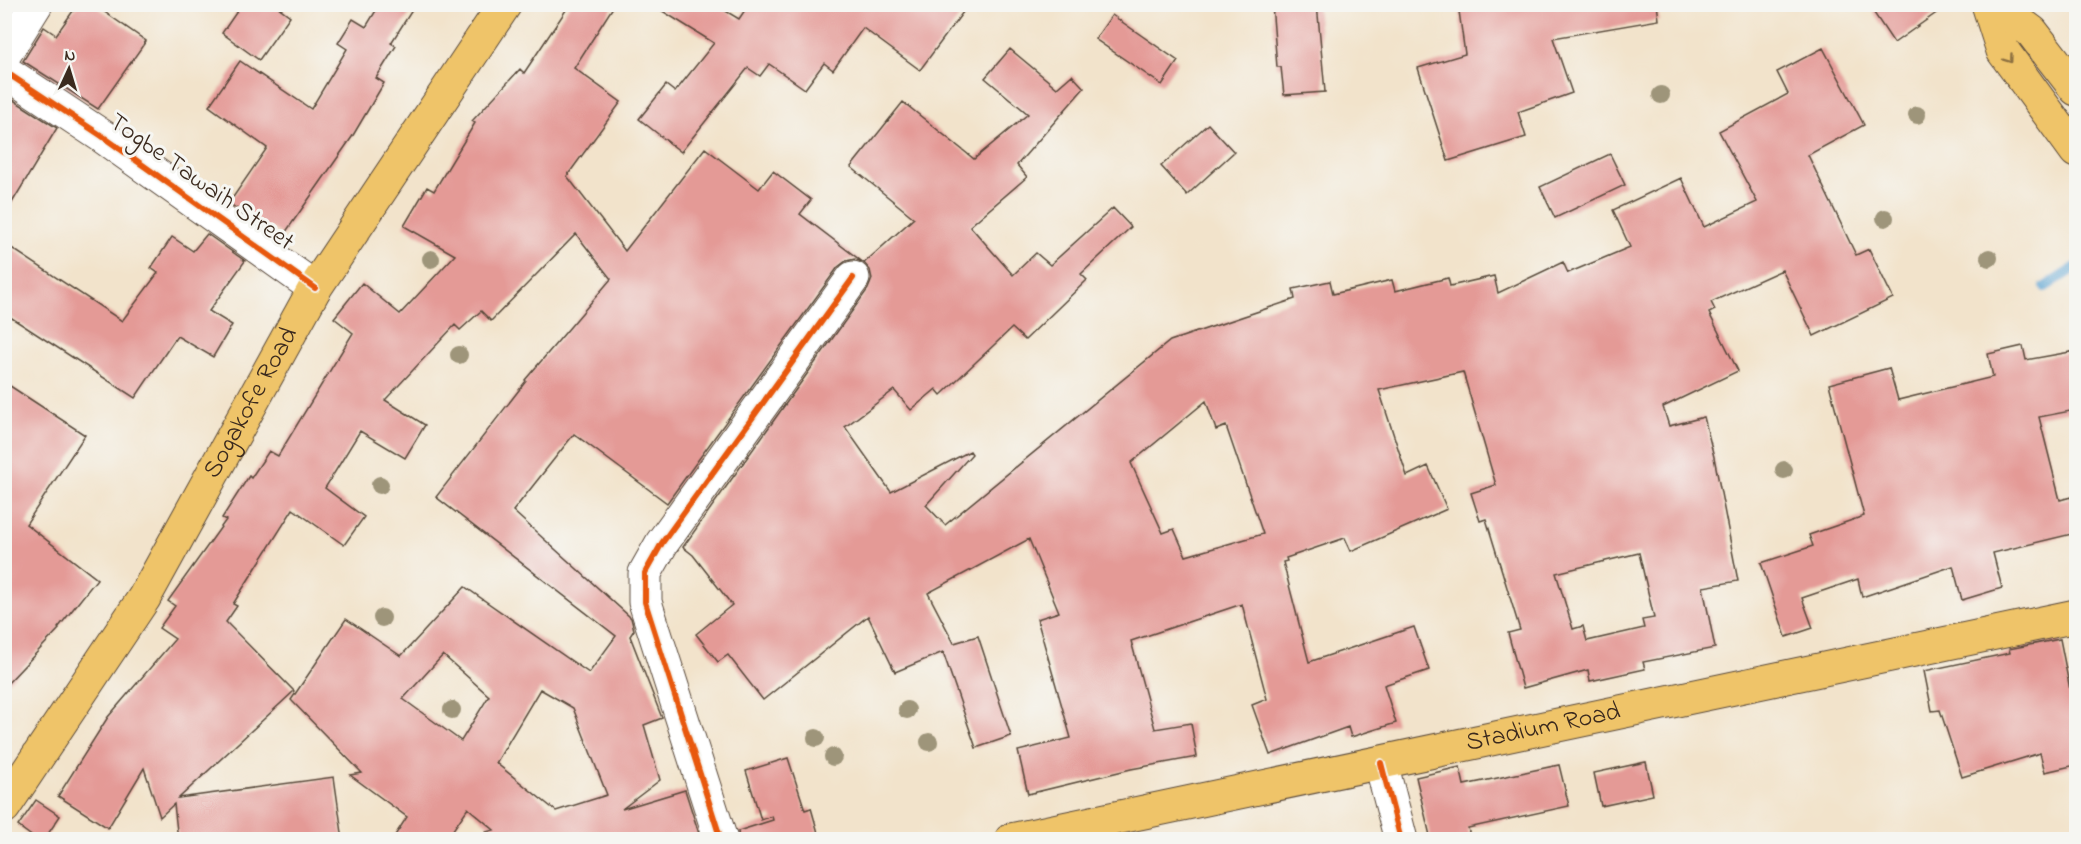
<svg xmlns="http://www.w3.org/2000/svg" width="2081" height="844" viewBox="0 0 2081 844" font-family="'Indie Flower',sans-serif">
	<style>
		.lines { fill: none; stroke-linecap: round; stroke-linejoin: round }
		.stream { stroke: #5aa2d1; stroke-width: 10 }
		.building { fill: #e49a96; fill-rule: evenodd }
		.minor-casing { stroke: #564638; stroke-width: 35 }
		.major-casing { stroke: #564638; stroke-width: 35 }
		.minor { stroke: #fff; stroke-width: 33 }
		.major { stroke: #efc469; stroke-width: 33 }
		.cycleway-casing { stroke: #f6f6f2; stroke-width: 10 }
		.cycleway { stroke: #e8590c; stroke-width: 6 }
		.tree { fill: #9e957a }
		.oneway { stroke: #8c6f40 }
		.labels { text-anchor: middle; dominant-baseline: central; stroke-width: 6; stroke-linejoin: round; paint-order: stroke }
		.street-label { font-size: 26px; fill: #3b2a1e; stroke: #f6f6f2 }
	</style>
	<rect width="100%" height="100%" fill="#f6f6f2"/>
	<filter id="ink" filterUnits="userSpaceOnUse"><feTurbulence type="fractalNoise" baseFrequency=".0167" numOctaves="2"/><feDisplacementMap in="SourceGraphic" scale="12" xChannelSelector="R" yChannelSelector="G"/><feConvolveMatrix kernelMatrix="1 2 1 2 8 2 1 2 1" color-interpolation-filters="sRGB"/></filter>
	<filter id="wash" filterUnits="userSpaceOnUse"><feTurbulence type="fractalNoise" baseFrequency=".008" numOctaves="4" result="noise"/><feDisplacementMap in="SourceGraphic" scale="24" xChannelSelector="R" yChannelSelector="G"/><feGaussianBlur stdDeviation="1.35" result="paint"/><feColorMatrix in="noise" values="0 0 0 0 0 0 0 0 0 0 0 0 0 0 0 0 0 1.4 0 .05"/><feComposite in="paint" operator="in"/></filter>
	<g filter="url(#wash)">
		<rect width="100%" height="100%" fill="#f2e3cb"/>
		<g class="lines">
			<polyline class="stream" points="2045,287 2076,267"/>
		</g>
		<g id="blocks">
			<g class="building">
				<polygon points="78,4 93,4 146,41 98,109 23,61 44,27 56,35"/>
				<polygon points="242,4 274,4 290,16 259,60 222,33"/>
				<polygon points="380,4 416,4 391,43 396,46 376,78 384,83 352,137 283,236 269,226 266,230 229,203 267,148 209,106 240,61 311,109 347,49 338,43 353,19 366,27"/>
				<path d="M 570,4 L 615,4 L 574,68 L 621,102 L 567,176 L 625,251 L 705,148 L 759,189 L 773,171 L 811,200 L 800,214 L 864,263 L 914,218 L 851,167 L 903,102 L 974,159 L 1028,114 L 985,78 L 1010,49 L 1057,88 L 1072,75 L 1084,88 L 1017,165 L 1027,177 L 970,226 L 1013,275 L 1036,253 L 1050,265 L 1113,208 L 1131,227 L 1081,274 L 1087,280 L 1025,340 L 1012,328 L 941,395 L 936,389 L 911,410 L 894,390 L 845,427 L 891,492 L 970,451 L 972,454 L 926,505 L 945,525 L 1170,341 L 1295,299 L 1293,289 L 1330,281 L 1333,294 L 1392,280 L 1395,291 L 1448,278 L 1450,286 L 1494,276 L 1498,293 L 1563,262 L 1568,273 L 1630,247 L 1613,210 L 1681,178 L 1704,227 L 1757,202 L 1719,131 L 1788,94 L 1777,72 L 1823,48 L 1864,125 L 1808,155 L 1856,255 L 1869,249 L 1893,298 L 1814,336 L 1782,270 L 1711,302 L 1715,310 L 1709,313 L 1738,371 L 1663,407 L 1669,426 L 1704,417 L 1714,457 L 1738,581 L 1703,587 L 1715,648 L 1643,662 L 1645,669 L 1590,681 L 1588,670 L 1523,688 L 1508,633 L 1520,630 L 1486,519 L 1480,521 L 1471,493 L 1496,485 L 1463,372 L 1379,390 L 1407,476 L 1428,466 L 1447,509 L 1351,551 L 1345,538 L 1286,558 L 1287,561 L 1283,562 L 1309,662 L 1414,627 L 1429,670 L 1384,685 L 1396,723 L 1351,737 L 1348,727 L 1270,755 L 1252,705 L 1267,699 L 1242,604 L 1131,641 L 1155,729 L 1191,723 L 1197,757 L 1131,769 L 1028,794 L 1018,751 L 1071,738 L 1037,619 L 1059,612 L 1029,539 L 928,593 L 954,643 L 978,636 L 1011,736 L 976,748 L 943,652 L 895,672 L 868,616 L 763,700 L 728,655 L 718,662 L 696,634 L 732,605 L 693,555 L 683,547 L 868,289 L 872,279 L 870,270 L 864,263 L 855,259 L 846,261 L 838,267 L 667,503 L 574,434 L 513,511 L 631,618 L 634,630 L 630,636 L 662,718 L 644,725 L 660,780 L 622,809 L 685,790 L 701,840 L 487,840 L 486,832 L 494,830 L 468,808 L 446,840 L 392,840 L 407,817 L 350,775 L 362,773 L 291,700 L 346,619 L 401,656 L 465,587 L 589,673 L 616,636 L 436,497 L 526,381 L 525,380 L 611,279 L 576,234 L 491,321 L 481,311 L 460,330 L 455,325 L 385,400 L 425,425 L 405,458 L 360,431 L 325,488 L 364,517 L 344,545 L 293,509 L 233,604 L 237,606 L 226,622 L 294,691 L 179,798 L 334,777 L 343,840 L 178,840 L 174,804 L 160,817 L 144,768 L 108,828 L 58,796 L 108,717 L 175,639 L 159,628 L 175,606 L 168,601 L 226,520 L 222,518 L 249,476 L 251,478 L 269,451 L 278,456 L 353,333 L 334,318 L 362,283 L 400,314 L 455,255 L 404,226 L 427,187 L 434,191 L 475,123 L 472,121 L 520,69 L 524,73 ZM 1206,401 L 1216,430 L 1226,426 L 1263,534 L 1186,556 L 1174,529 L 1163,533 L 1131,463 ZM 1639,553 L 1654,618 L 1642,620 L 1644,628 L 1587,641 L 1583,626 L 1573,629 L 1556,573 ZM 443,655 L 489,696 L 461,741 L 403,699 ZM 540,689 L 573,708 L 607,795 L 556,811 L 496,763 Z"/>
				<polygon points="651,4 714,4 739,19 749,4 969,4 920,70 863,28 833,70 824,63 805,89 769,64 760,76 748,68 681,152 639,119 666,85 675,92 714,43"/>
				<polygon points="1272,4 1317,4 1325,92 1284,95 1281,67 1277,67"/>
				<polygon points="1458,4 1657,4 1659,20 1553,38 1572,93 1518,112 1526,137 1448,161 1418,68 1465,54"/>
				<polygon points="1868,4 1949,4 1894,43"/>
				<polygon points="1112,15 1178,61 1162,85 1095,39"/>
				<polygon points="4,94 57,128 4,216"/>
				<polygon points="1208,124 1234,152 1187,195 1161,166"/>
				<polygon points="1610,154 1625,185 1555,218 1540,187"/>
				<polygon points="207,234 245,261 209,311 232,325 213,357 177,336 135,398 4,313 4,243 122,321 158,273 151,268 172,237 193,251"/>
				<polygon points="2023,346 2026,360 2076,351 2076,410 2039,417 2060,500 2071,497 2076,519 2076,533 1993,553 2002,588 1962,600 1953,566 1862,597 1858,579 1802,598 1813,628 1786,637 1761,563 1813,546 1809,535 1864,516 1829,384 1889,368 1898,400 1993,377 1988,354"/>
				<polygon points="4,382 85,435 26,524 97,579 58,628 59,629 4,687"/>
				<polygon points="2060,639 2076,720 2076,765 2045,772 2040,753 1962,777 1940,710 1932,711 1924,671 2010,653 2009,649"/>
				<polygon points="788,758 805,810 811,808 820,840 739,840 738,831 773,820 772,816 761,820 746,771"/>
				<polygon points="1646,762 1653,795 1601,806 1594,773"/>
				<polygon points="1559,765 1569,806 1468,828 1471,840 1431,840 1416,777 1460,767 1464,785"/>
				<polygon points="36,800 60,816 44,840 37,840 18,826"/>
			</g>
		</g>
	</g>
	<g filter="url(#ink)">
		<use href="#blocks" fill-opacity="0" stroke="#564638" stroke-width="1.5"/>
		<g class="lines">
			<g class="minor-casing">
				<g id="minor">
					<polyline points="4,55 36,4"/>
					<polyline points="4,71 102,136 315,288"/>
					<polyline points="1381,763 1401,840"/>
					<polyline points="721,840 645,602 645,573 662,543 853,278"/>
				</g>
			</g>
			<g class="major-casing">
				<g id="major">
					<polyline points="1988,4 2003,51 2076,151"/>
					<polyline points="1994,4 2032,32 2076,89"/>
					<path id="s1" d="M 4,807 L 144,598 L 315,288 L 505,4"/>
					<path id="s2" d="M 1011,840 L 2076,616"/>
				</g>
			</g>
			<use href="#minor" class="minor"/>
			<use href="#major" class="major"/>
			<g class="cycleway-casing">
				<g id="cycleway">
					<polyline points="4,71 102,136 315,288"/>
					<polyline points="1381,763 1401,840"/>
					<polyline points="721,840 645,602 645,573 662,543 853,278"/>
				</g>
			</g>
			<use href="#cycleway" class="cycleway"/>
		</g>
		<g class="tree">
			<circle cx="1661" cy="95" r="9"/>
			<circle cx="1917" cy="115" r="9"/>
			<circle cx="1885" cy="218" r="9"/>
			<circle cx="1989" cy="258" r="9"/>
			<circle cx="431" cy="259" r="9"/>
			<circle cx="459" cy="355" r="9"/>
			<circle cx="1784" cy="470" r="9"/>
			<circle cx="380" cy="485" r="9"/>
			<circle cx="382" cy="618" r="9"/>
			<circle cx="452" cy="710" r="9"/>
			<circle cx="907" cy="710" r="9"/>
			<circle cx="816" cy="738" r="9"/>
			<circle cx="929" cy="742" r="9"/>
			<circle cx="833" cy="757" r="9"/>
		</g>
		<defs><path id="oneway-chevron" d="M-2-3.5L2.5 0L-2 3.5" fill="none" stroke-width="1.6" stroke-linecap="round" stroke-linejoin="round" transform="scale(1.5)"/></defs>
		<use class="oneway" href="#oneway-chevron" transform="translate(2009 59) rotate(54)"/>
	</g>
	<g class="labels">
		<g class="street-label">
			<text transform="translate(201 183) rotate(35)">Togbe Tawaih Street</text>
			<text stroke="none"><textPath href="#s1" startOffset="474">Sogakofe Road</textPath></text>
			<text stroke="none"><textPath href="#s2" startOffset="544">Stadium Road</textPath></text>
		</g>
	</g>
	<rect width="2081" height="844" fill="none" stroke="#f6f6f2" stroke-width="24"/>
	<g transform="translate(69 69) rotate(4)" stroke="#f6f6f2" stroke-width="4.5" paint-order="stroke">
	<path d="M0-4.5L10 22L0 15L-10 22Z" fill="#3b2a1e"/>
	<text y="-9" font-size="16" font-weight="bold" text-anchor="middle" fill="#3b2a1e">N</text>
	</g>
</svg>
